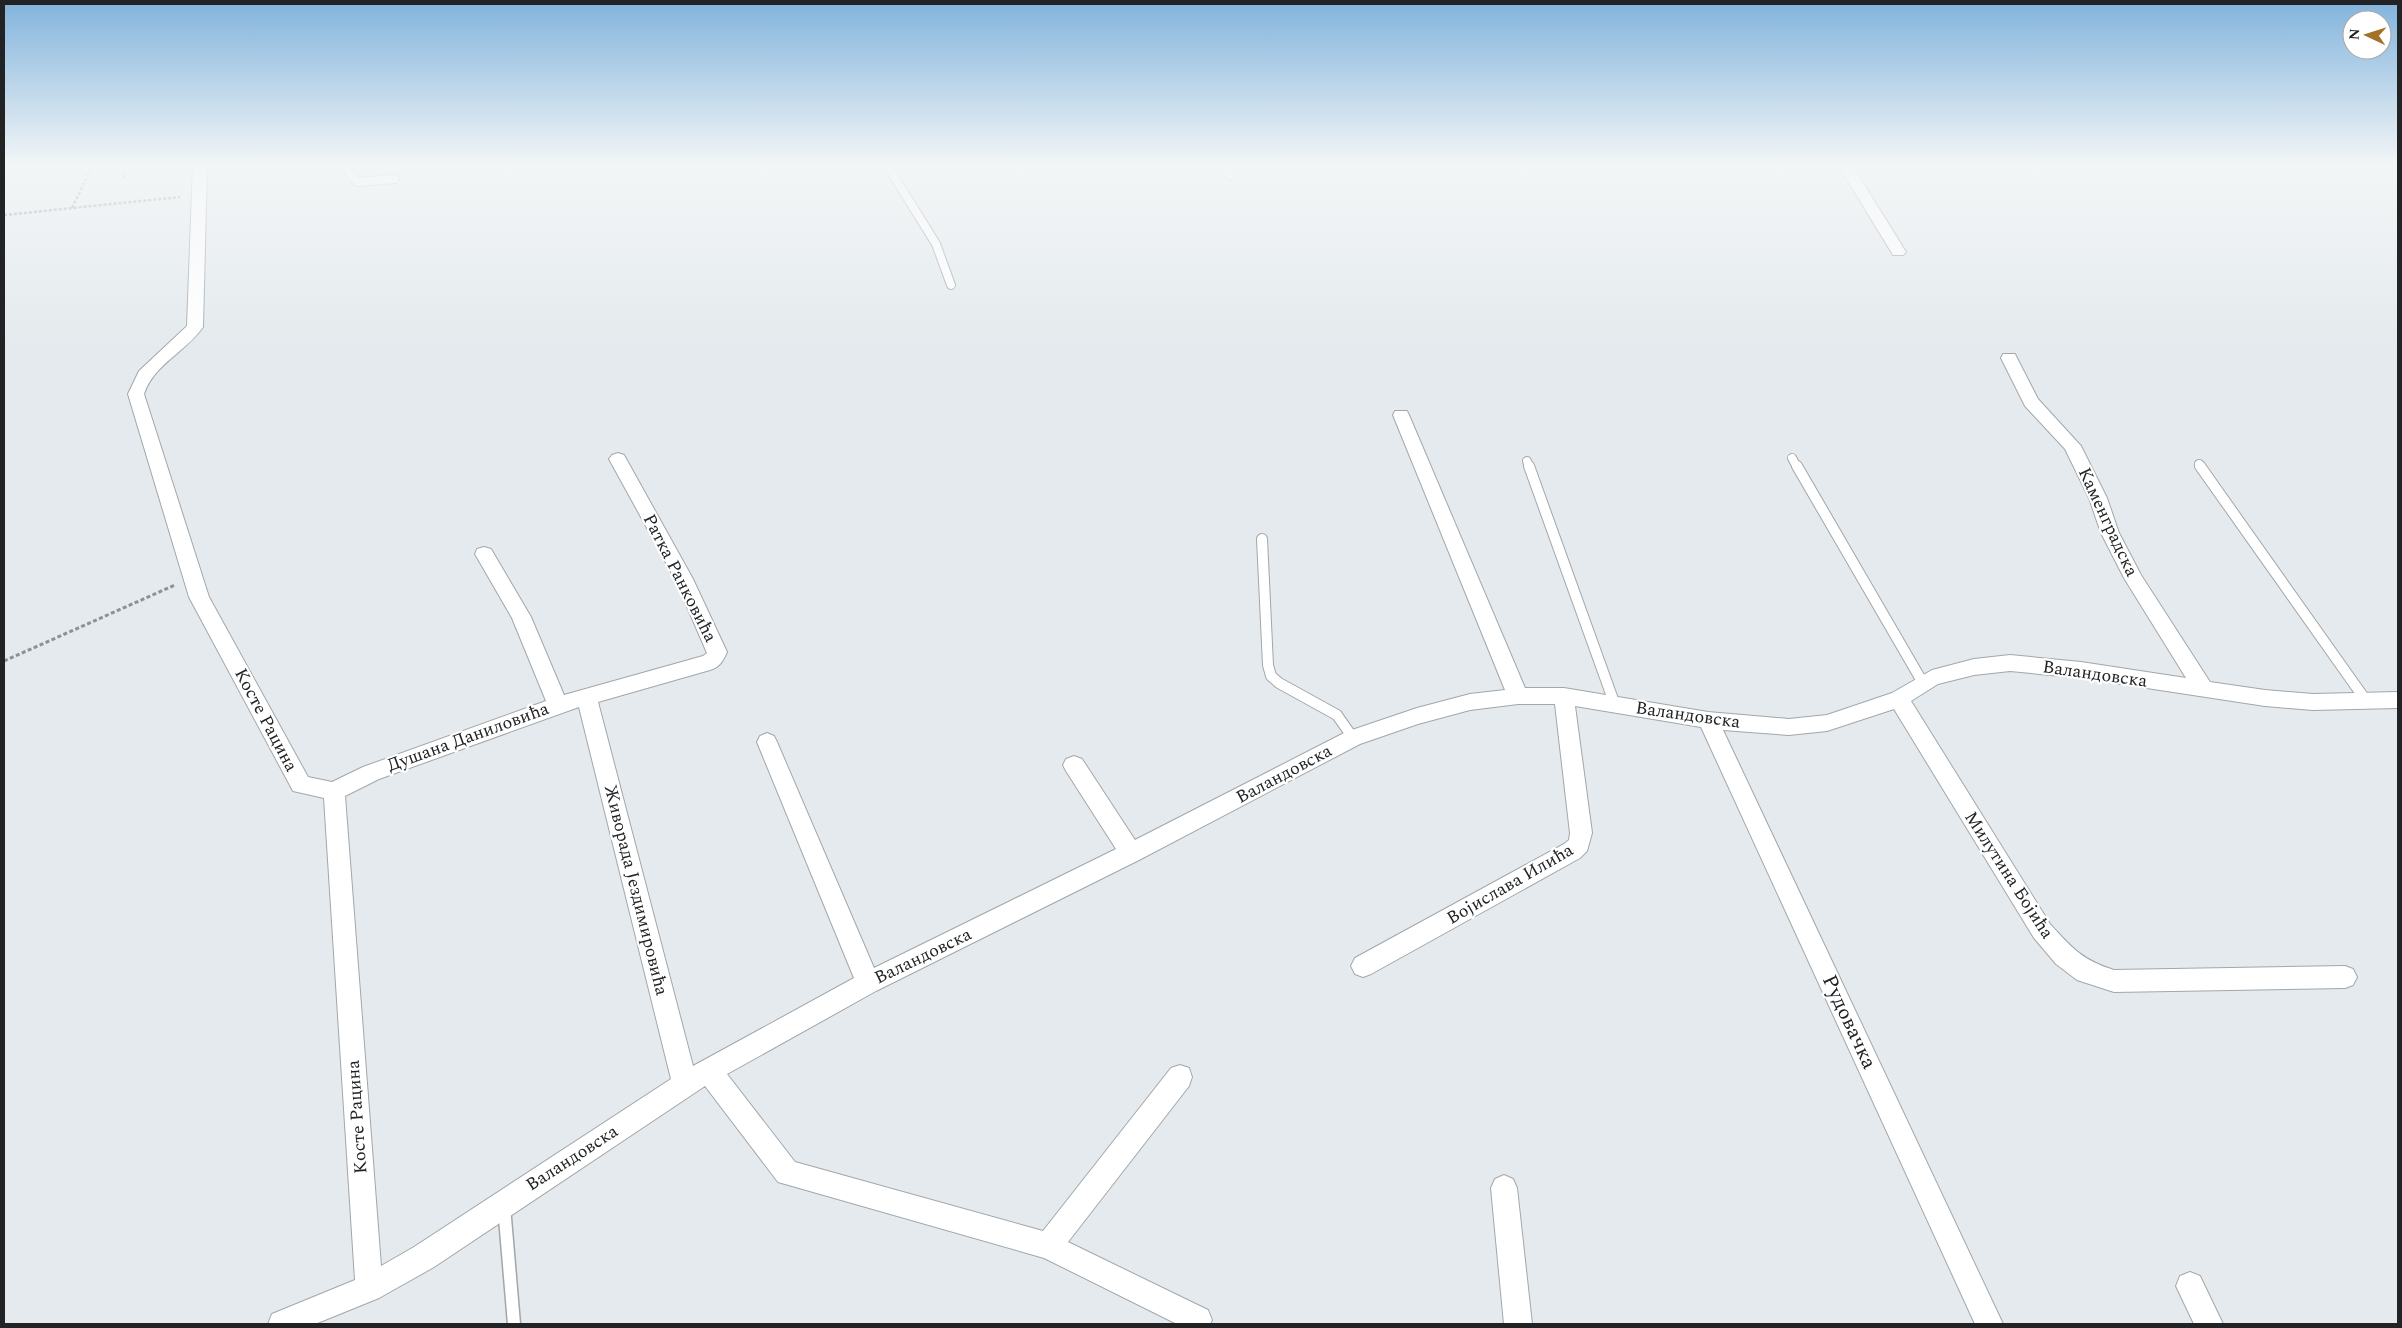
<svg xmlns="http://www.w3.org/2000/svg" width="2402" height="1328" viewBox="0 0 2402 1328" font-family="Spectral,serif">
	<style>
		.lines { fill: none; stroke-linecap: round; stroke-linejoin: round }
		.lane-far2-casing { stroke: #a1a7aa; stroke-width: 10 }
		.lane-far1-casing { stroke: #a1a7aa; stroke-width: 12 }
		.lane-casing { stroke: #a1a7aa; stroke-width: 15 }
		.street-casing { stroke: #a1a7aa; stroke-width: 2 }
		.path-far1 { stroke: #8d9193; stroke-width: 2.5; stroke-dasharray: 3 2; stroke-linecap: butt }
		.path { stroke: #8d9193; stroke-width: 3; stroke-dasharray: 4 2.5; stroke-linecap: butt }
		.lane-far2 { stroke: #fff; stroke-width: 8 }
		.lane-far1 { stroke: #fff; stroke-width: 10 }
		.lane { stroke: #fff; stroke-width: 12 }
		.street { fill: #fff; fill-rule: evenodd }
		.labels { text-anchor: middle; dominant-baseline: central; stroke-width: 4.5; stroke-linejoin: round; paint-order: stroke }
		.street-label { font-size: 18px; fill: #212324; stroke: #fff }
		.near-street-label { font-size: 21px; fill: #212324; stroke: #fff }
	</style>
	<rect width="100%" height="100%" fill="#e4eaed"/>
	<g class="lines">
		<g class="lane-far2-casing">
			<g id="lane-far2">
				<polyline points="343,165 357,182 395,179"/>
				<polyline points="887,165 936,244 951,285"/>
				<polyline points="1223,165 1229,175"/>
				<polyline points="1792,458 1797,467"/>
				<polyline points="1527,461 1529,467"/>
				<polyline points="2199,464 2201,467"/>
			</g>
		</g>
		<g class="lane-far1-casing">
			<g id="lane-far1">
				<polyline points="1529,466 1615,705"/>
				<polyline points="1797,466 1923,683"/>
				<polyline points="2200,466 2367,702"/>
				<polyline points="1262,539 1268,665 1271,676 1279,683 1337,715 1353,738"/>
			</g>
		</g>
		<g class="lane-casing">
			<polyline id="lane" points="504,1206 514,1324"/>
		</g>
		<g class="street-casing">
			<g id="street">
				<path d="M 193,165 L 207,165 L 203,327 C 186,352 154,364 144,394 L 209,597 L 308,777 L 332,782 L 363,767 L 546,701 L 512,618 L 475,554 L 477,549 L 484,547 L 491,549 L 531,617 L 564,695 L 703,656 L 707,653 L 675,579 L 609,459 L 612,455 L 618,453 L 624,455 L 693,579 L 727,652 C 723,661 720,667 710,670 L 598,702 L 693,1066 L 854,978 L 757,742 L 760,736 L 767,733 L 774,736 L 777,742 L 874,968 L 1116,849 L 1066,771 L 1063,765 L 1066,759 L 1074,756 L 1082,759 L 1135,840 L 1346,732 L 1417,708 L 1470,694 L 1505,690 L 1393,415 L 1395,411 L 1407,411 L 1409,415 L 1525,688 L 1564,688 L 1708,712 L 1789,719 L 1827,715 L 1892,693 L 1932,670 L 1974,659 L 2010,655 L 2081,662 L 2186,678 L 2124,578 L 2101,533 L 2089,498 L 2065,449 L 2025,406 L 2001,358 L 2003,354 L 2015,354 L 2017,358 L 2038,399 L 2081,446 L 2107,498 L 2119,533 L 2141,575 L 2210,682 L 2265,690 L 2313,694 L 2398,692 L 2398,708 L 2313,710 L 2265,706 L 2081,678 L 2010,671 L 1974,675 L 1938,684 L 1911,701 L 2050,924 C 2072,948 2082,960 2114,970 L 2345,966 L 2353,969 L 2357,977 L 2353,985 L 2345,988 L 2114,992 L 2077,980 L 2056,964 L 2034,938 L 1894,709 L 1827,731 L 1789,735 L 1723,730 L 2003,1324 L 1975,1324 L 1701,727 L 1575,706 L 1592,833 L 1587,851 L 1580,858 L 1371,974 L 1363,977 L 1355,974 L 1351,966 L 1355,958 L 1564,844 L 1569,840 L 1570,833 L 1555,704 L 1518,704 L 1470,710 L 1418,724 L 1360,744 L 1139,860 L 876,991 L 727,1074 L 795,1162 L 1043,1231 L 1171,1068 L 1180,1065 L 1189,1068 L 1192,1077 L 1189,1086 L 1068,1242 L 1208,1310 L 1212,1320 L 1210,1324 L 1177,1324 L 1044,1258 L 778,1182 L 705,1086 L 434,1267 L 379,1298 L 315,1324 L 268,1324 L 272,1314 L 355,1280 L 324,798 L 293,791 L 189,597 L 128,394 L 139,371 L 187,326 ZM 579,707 L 671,1079 L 414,1247 L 381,1266 L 345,796 L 379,779 Z"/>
				<polygon points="1838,165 1852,165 1906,252 1903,255 1893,255"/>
				<polygon points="1504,1175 1513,1179 1517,1188 1532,1324 1504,1324 1491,1188 1495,1179"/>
				<polygon points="2190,1272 2200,1276 2223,1324 2194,1324 2176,1286 2180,1276"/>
			</g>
		</g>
		<g class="path-far1">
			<polyline points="124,165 124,178"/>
			<polyline points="72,208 93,165"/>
			<polyline points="4,215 180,197"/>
		</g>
		<polyline class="path" points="4,661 175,585"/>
		<use href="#lane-far2" class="lane-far2"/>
		<use href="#lane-far1" class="lane-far1"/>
		<use href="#lane" class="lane"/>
		<use href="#street" class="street"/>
	</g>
	<linearGradient id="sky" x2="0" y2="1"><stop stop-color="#81b3dc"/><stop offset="0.47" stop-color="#f3f6f7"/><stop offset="1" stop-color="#f3f6f7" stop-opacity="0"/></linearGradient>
	<rect width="2402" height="351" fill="url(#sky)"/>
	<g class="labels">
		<g class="street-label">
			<text transform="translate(2108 522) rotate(65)">Каменградска</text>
			<text transform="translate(680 578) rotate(63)">Ратка Ранковића</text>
			<text transform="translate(2095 674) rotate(8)">Валандовска</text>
			<text transform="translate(1688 715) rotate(8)">Валандовска</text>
			<text transform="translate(266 720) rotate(62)">Косте Рацина</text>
			<text transform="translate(468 737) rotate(-20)">Душана Даниловића</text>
			<text transform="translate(1284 774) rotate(-28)">Валандовска</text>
			<text transform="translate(2009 875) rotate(57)">Милутина Бојића</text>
			<text transform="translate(1510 884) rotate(-30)">Војислава Илића</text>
			<text transform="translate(636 890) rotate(76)">Живорада Јездимировића</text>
			<text transform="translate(923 956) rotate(-26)">Валандовска</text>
			<text transform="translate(357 1117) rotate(-94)">Косте Рацина</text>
			<text transform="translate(572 1158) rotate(-33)">Валандовска</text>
		</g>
		<g class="near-street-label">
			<text transform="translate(1849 1022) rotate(65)">Рудовачка</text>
		</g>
	</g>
	<rect width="2402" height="1328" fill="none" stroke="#212324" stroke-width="10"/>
	<g transform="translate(2367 35) rotate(274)"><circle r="24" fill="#ffffff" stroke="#a6a7a7"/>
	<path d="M0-4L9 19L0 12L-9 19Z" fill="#a37128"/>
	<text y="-8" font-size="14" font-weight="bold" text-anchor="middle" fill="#212324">N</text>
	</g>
</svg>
